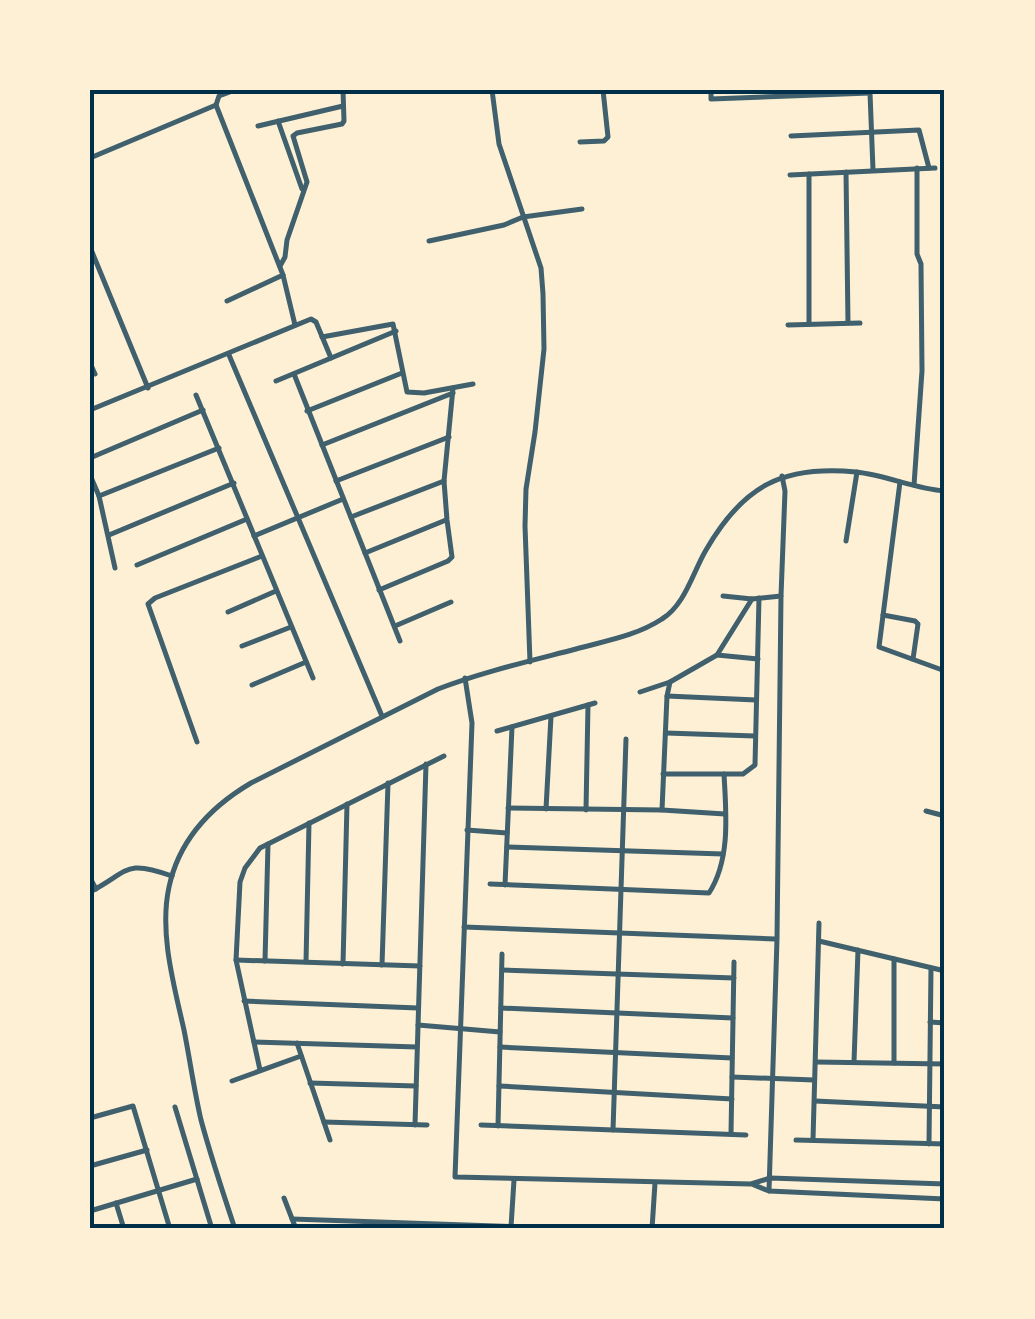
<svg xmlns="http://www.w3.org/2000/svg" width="1035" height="1319" viewBox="0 0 1035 1319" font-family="Literata,serif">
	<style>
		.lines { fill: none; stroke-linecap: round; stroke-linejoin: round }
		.minor { stroke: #3f606c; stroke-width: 5 }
		.neatline { fill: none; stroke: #003049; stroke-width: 4 }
	</style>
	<rect width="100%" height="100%" fill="#fdf0d5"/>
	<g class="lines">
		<g class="minor">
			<polyline points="492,90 499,144 541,268 543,294 544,349 535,432 526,489 525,526 530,662"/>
			<polyline points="711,90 711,99 870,93"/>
			<polyline points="870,93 873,170"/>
			<polyline points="216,105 283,275 227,301"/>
			<polyline points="278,121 302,189"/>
			<polyline points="258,126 343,106"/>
			<polyline points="791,136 919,130 929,168"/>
			<polyline points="580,142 604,141 608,137 603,90"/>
			<polyline points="90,158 216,105 219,96 235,90"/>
			<polyline points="846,172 848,323"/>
			<polyline points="809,174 809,324"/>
			<polyline points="790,175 935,168"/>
			<polyline points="429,241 504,225 523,217 582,209"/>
			<polyline points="90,247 148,388"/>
			<polyline points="280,266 285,257 287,240 307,182 293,136 297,133 342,124 344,121 343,90"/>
			<polyline points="283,275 295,325"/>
			<polyline points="788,325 860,323"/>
			<polyline points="322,337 393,324 407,392 424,393 473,384"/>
			<polyline points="229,355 382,716"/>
			<polyline points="90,363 95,374"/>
			<polyline points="294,374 400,641"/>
			<polyline points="276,381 396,331"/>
			<polyline points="196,395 313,678"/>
			<polyline points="90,410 311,319 316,322 331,358"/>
			<polyline points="307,411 402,373"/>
			<polyline points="322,445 453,393"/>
			<polyline points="90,458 203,410"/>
			<polyline points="90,475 99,496 115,568"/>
			<polyline points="336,481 449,437"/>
			<polyline points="900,482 879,647 945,671"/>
			<polyline points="914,485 922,371 921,264 917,254 917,168"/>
			<polyline points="99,496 219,448"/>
			<polyline points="351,517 444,481"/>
			<polyline points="109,535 234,483"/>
			<polyline points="254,536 343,499"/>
			<polyline points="846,541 857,472"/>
			<polyline points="365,553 446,520"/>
			<polyline points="137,565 247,519"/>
			<polyline points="379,590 448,561 452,557 447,520 444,481 453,388"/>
			<polyline points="723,596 752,599 781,596 785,491 782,476"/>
			<polyline points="228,612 276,591"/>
			<polyline points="883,615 915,621 918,624 913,659"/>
			<polyline points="395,626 451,602"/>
			<polyline points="242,646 291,627"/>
			<polyline points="717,655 758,659"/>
			<polyline points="465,678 472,723 455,1177 751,1184 770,1178 945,1184"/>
			<polyline points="252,685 306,662"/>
			<polyline points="640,692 670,682 717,655 752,599"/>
			<polyline points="667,696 756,700"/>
			<polyline points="497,731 595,703"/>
			<polyline points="666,733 755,736"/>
			<polyline points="197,742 148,604 155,598 262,556"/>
			<polyline points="663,774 743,774 755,765 759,598"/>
			<polyline points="508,808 662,810 725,814"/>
			<polyline points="546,809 551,716"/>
			<polyline points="586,810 588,705"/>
			<polyline points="662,810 667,696 670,682"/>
			<polyline points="926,811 945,816"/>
			<polyline points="467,830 507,833"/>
			<polyline points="507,847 723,854"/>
			<polyline points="90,878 96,889"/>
			<path d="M 490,884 L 709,893 C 731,859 726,812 724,774"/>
			<polyline points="505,885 512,727"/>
			<path d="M 90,892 C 130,871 124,859 172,876"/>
			<polyline points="464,927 775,939"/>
			<polyline points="819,941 945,971"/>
			<polyline points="236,960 420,966"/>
			<polyline points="265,961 268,844"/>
			<polyline points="306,962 309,823"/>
			<polyline points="343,964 347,804"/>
			<polyline points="382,965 388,783"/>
			<polyline points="502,970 734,978"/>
			<polyline points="244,1001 418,1008"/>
			<polyline points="501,1008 733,1018"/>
			<polyline points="930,1022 945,1023"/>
			<polyline points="418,1025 500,1032"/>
			<polyline points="254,1042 417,1047"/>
			<polyline points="297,1043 330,1140"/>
			<polyline points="500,1047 732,1058"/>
			<polyline points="816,1062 945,1064"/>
			<polyline points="854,1062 858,950"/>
			<polyline points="894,1063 894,959"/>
			<polyline points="260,1070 236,960 240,882 245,868 260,848 444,756"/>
			<polyline points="732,1077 814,1080"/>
			<polyline points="232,1081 301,1056"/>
			<polyline points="310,1083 416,1086"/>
			<polyline points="499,1086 732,1099"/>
			<polyline points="815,1101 945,1107"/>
			<polyline points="175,1107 212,1229"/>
			<polyline points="90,1118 133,1106 170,1229"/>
			<polyline points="324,1122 427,1125"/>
			<polyline points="415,1125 426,764"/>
			<polyline points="481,1125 746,1135"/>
			<polyline points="498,1126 502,954"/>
			<polyline points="613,1130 626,739"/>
			<polyline points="731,1134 734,962"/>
			<polyline points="796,1140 945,1144"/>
			<polyline points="813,1140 819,923"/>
			<polyline points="929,1144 931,968"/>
			<polyline points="90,1166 147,1150"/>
			<polyline points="754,1185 769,1191 945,1199"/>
			<polyline points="769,1191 777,939 781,596"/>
			<polyline points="284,1198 296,1229"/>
			<polyline points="116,1203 124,1229"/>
			<polyline points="90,1211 197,1179"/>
			<polyline points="292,1219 578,1229"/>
			<polyline points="511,1227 514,1180"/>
			<path d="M 235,1229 C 223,1193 211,1157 201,1120 C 194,1090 190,1060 184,1030 C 174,985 159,933 169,887 C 179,840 212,806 251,783 L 438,689 C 482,672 530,661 576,649 C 605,641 636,636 662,619 C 685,605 693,572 706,550 C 743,486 782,465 856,472 C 886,475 915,489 945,491"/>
			<polyline points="652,1229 655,1183"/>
		</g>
	</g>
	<rect width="1035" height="1319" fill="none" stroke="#fdf0d5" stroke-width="185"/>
	<rect x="92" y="92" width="850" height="1134" class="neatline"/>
</svg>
